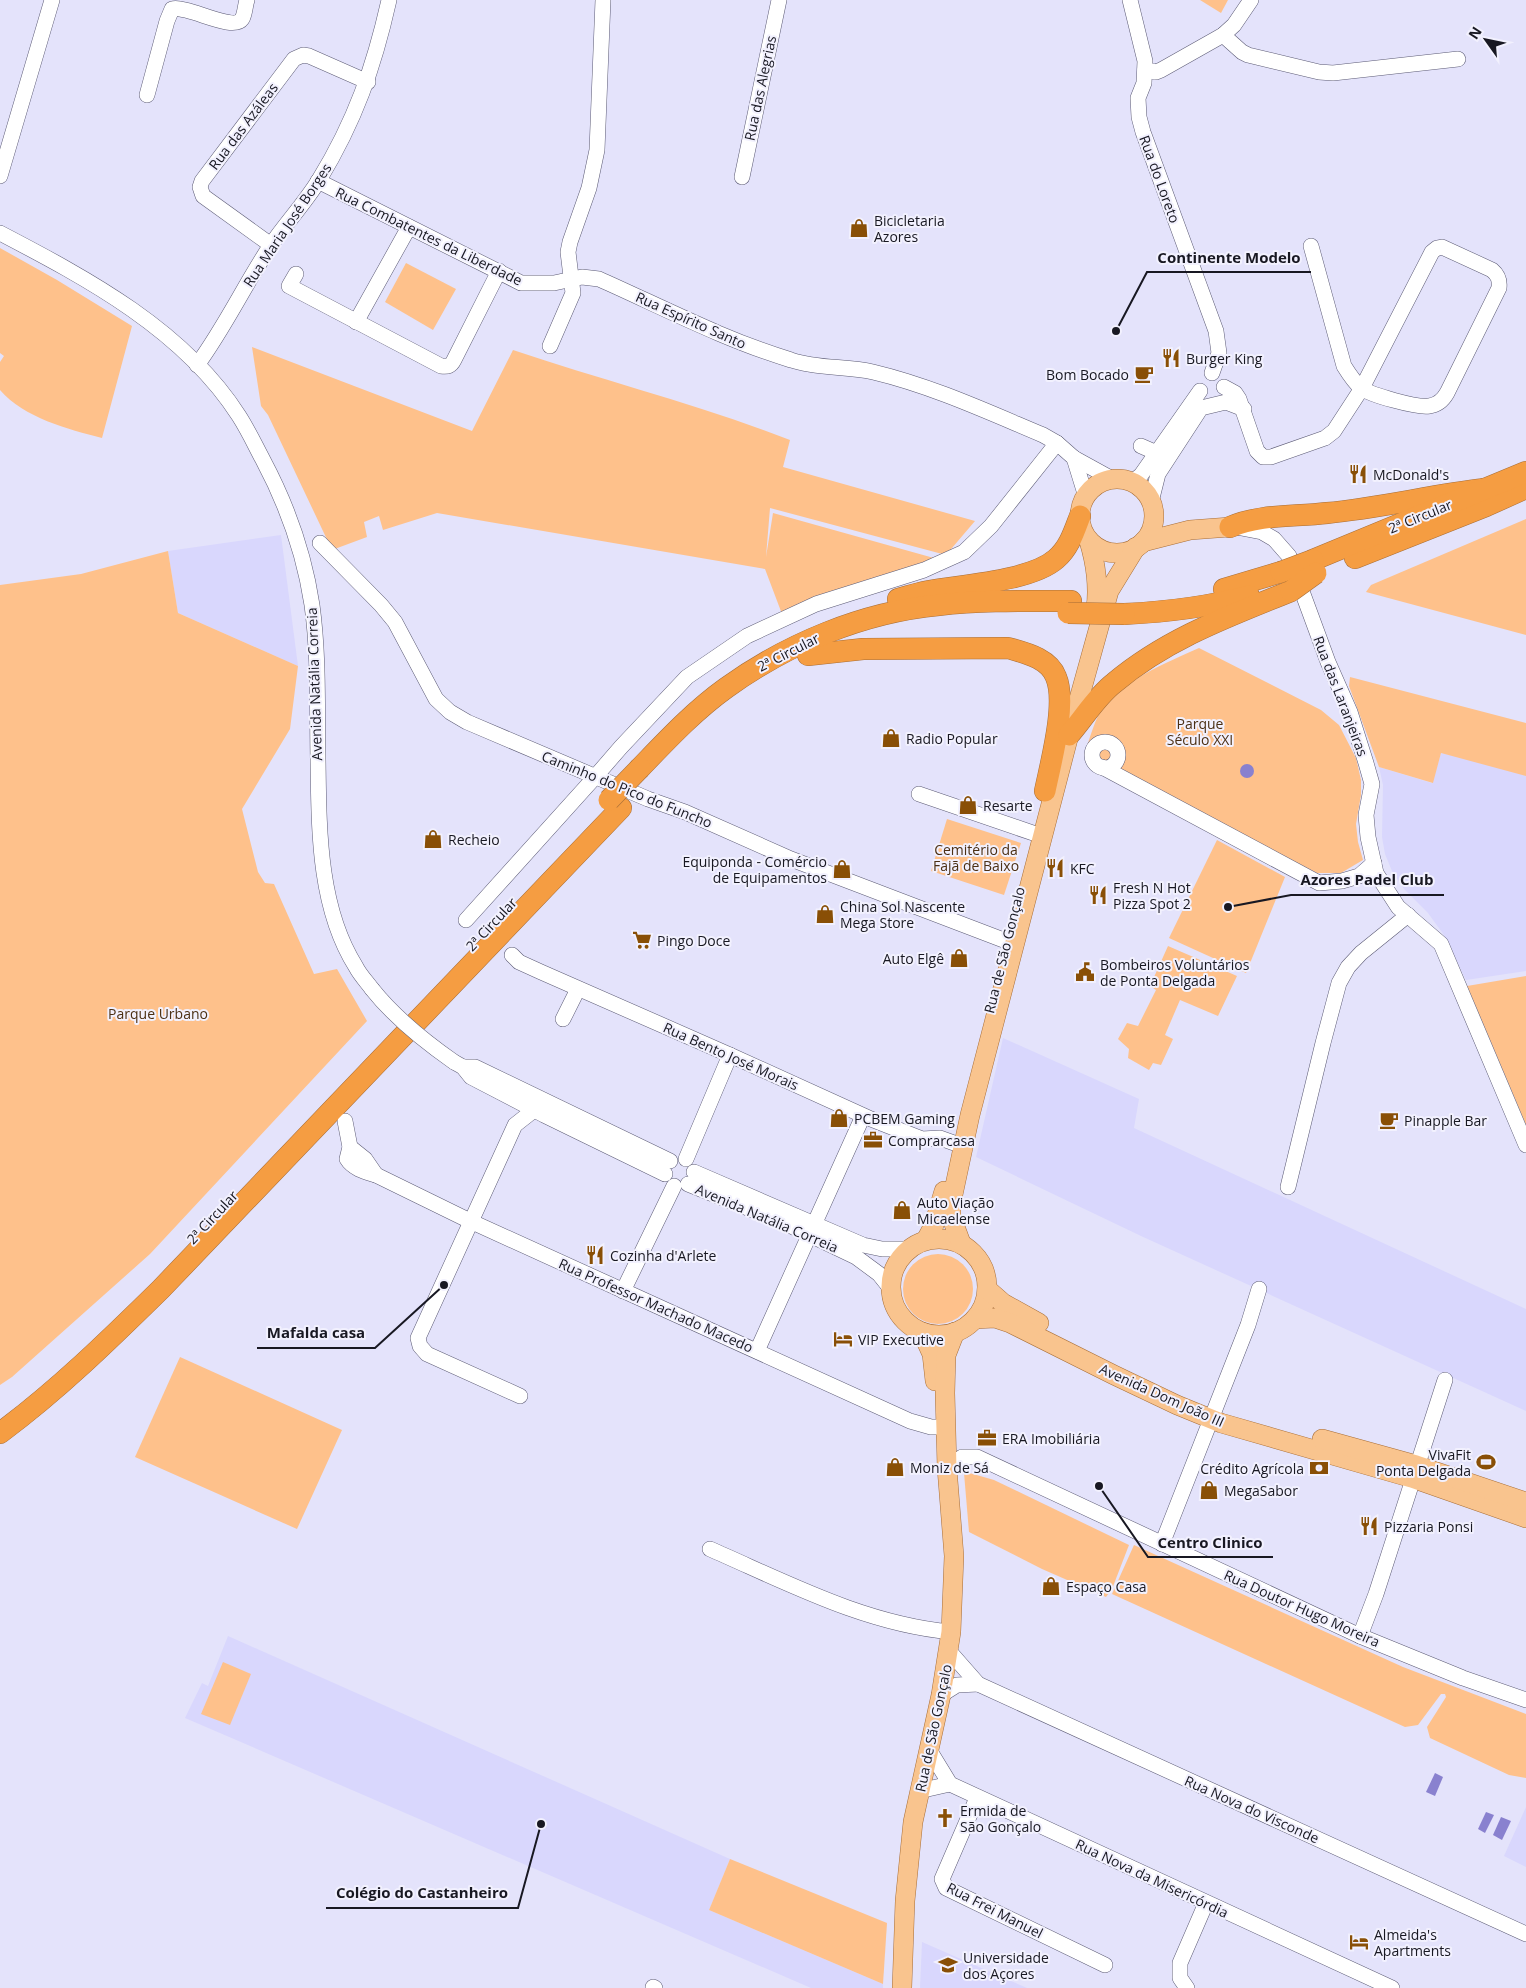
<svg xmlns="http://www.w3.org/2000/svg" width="1526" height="1988" viewBox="0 0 1526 1988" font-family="'Open Sans',sans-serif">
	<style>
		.built { fill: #d9d7fd }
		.green { fill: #fec18b }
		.water { fill: #8981cf }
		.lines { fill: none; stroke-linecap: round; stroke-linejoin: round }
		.minor-casing { stroke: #5c5b75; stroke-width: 16 }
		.major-casing { stroke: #a86e37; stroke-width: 20 }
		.highway-casing { stroke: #a86e37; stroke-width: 22 }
		.minor { stroke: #fff; stroke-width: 15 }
		.major { stroke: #f9c48e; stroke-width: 19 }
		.highway { stroke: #f59d42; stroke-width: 21 }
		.minor-bridge-casing { stroke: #5c5b75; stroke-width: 16; stroke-linecap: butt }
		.highway-bridge-casing { stroke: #a86e37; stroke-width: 22; stroke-linecap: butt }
		.minor-bridge { stroke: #fff; stroke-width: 15 }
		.highway-bridge { stroke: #f59d42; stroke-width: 21 }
		.labels { text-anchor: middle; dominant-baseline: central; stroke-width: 4; stroke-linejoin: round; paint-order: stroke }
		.street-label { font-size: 14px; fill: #181822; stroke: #f2f1fe }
		.poi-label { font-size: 14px; fill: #181822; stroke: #f2f1fe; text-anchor: start }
		.park-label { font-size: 14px; fill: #4c3014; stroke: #f2f1fe }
		.leader { fill: none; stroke: #181822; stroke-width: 2 }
		.callout-dot { fill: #181822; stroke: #f2f1fe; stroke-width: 2 }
		.callout-label { font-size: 15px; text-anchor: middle; font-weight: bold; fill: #181822; stroke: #f2f1fe; stroke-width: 4; stroke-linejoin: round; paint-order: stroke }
	</style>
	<rect width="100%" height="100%" fill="#e4e3fb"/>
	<g class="built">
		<polygon points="281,535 298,666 178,613 168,551"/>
		<polygon points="1441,753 1526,772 1526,971 1466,980 1444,935 1428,913 1404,889 1392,871 1385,854 1382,837 1383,785 1379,767 1432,783"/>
		<polygon points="1003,1038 1139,1099 1134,1128 1526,1309 1526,1411 1141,1236 976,1157"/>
		<polygon points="228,1636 730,1859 709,1910 883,1984 883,1988 811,1988 185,1718 202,1683 208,1686"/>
		<polygon points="1526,1807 1526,1867 1504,1856"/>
		<polygon points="922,1942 1027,1988 920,1988"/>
	</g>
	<g class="green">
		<polygon points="1200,0 1228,0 1221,13"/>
		<path d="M 0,248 L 57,280 L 132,326 L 102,438 C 68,429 24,418 0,390 L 0,362 L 4,356 L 0,353 Z"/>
		<polygon points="406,263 456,289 433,330 385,302"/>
		<path d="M 252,347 L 472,431 L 513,350 C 605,381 700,405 790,440 L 783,467 L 975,521 L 946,555 L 770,508 L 766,557 L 773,513 L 941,560 L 782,614 L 765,569 L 437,513 L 383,530 L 379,516 L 364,522 L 367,537 L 332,550 L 268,415 L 261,406 Z"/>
		<polygon points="1526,519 1526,635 1366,592 1371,585"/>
		<polygon points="168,551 178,613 298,666 290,729 242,809 258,872 265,883 274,884 314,974 337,969 367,1021 150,1254 12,1377 0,1385 0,585 81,574"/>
		<path d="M 1199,648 L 1321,710 L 1339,725 L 1356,758 L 1361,780 L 1361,795 L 1356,824 L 1358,842 L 1363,860 L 1341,873 L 1317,873 L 1084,755 C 1089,741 1093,725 1100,712 C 1116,683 1170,661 1199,648 Z"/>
		<polygon points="1350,677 1526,723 1526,776 1441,753 1433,783 1379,767 1349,686"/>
		<polygon points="947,819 1021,843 1004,895 931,871"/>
		<polygon points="1217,840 1285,877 1246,973 1169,938"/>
		<polygon points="1168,946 1237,976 1218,1016 1180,1000 1165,1035 1173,1039 1161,1065 1153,1063 1149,1070 1128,1058 1129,1049 1118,1039 1127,1023 1138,1026 1156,990 1150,986"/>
		<polygon points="1526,976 1526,1125 1467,986"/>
		<circle cx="938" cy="1289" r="35"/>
		<polygon points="180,1357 342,1430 297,1529 135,1457"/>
		<polygon points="966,1472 994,1480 1129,1545 1112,1589 1106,1597 1042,1569 969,1532 964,1473"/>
		<polygon points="1134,1545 1403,1667 1526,1714 1526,1778 1509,1775 1430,1738 1427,1727 1446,1697 1445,1694 1441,1694 1418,1725 1405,1727 1112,1594"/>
		<polygon points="223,1662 251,1674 230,1725 201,1714"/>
		<polygon points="730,1859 887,1923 883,1984 709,1910"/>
	</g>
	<g class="water">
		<circle cx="1247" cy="771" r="7"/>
		<polygon points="1435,1773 1443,1777 1435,1796 1426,1792"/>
		<polygon points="1486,1812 1494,1815 1485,1833 1478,1829"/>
		<polygon points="1501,1817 1511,1821 1502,1840 1493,1835"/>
	</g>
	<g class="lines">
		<g class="minor-casing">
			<g id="minor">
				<polyline points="1130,0 1145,61 1144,83 1138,98 1139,117 1143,132 1216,331 1219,353 1212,373"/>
				<polyline points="1223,35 1242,52 1248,55 1319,72 1333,73 1458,59"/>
				<polyline points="1145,70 1156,72 1161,70 1223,35 1234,25 1251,0"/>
				<path d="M 147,95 L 167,21 L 172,9 C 187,5 233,32 242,19 C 245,14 245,6 247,0"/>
				<polyline points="0,176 52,0"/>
				<polyline points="742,177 779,0"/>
				<path d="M 318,181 L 521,283 L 554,283 L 582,277 L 599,279 C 662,307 725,340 791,360 C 818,369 846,366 873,372 C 932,386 988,412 1043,435 L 1057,443 L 1074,458 L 1114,480"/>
				<path d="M 0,233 C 88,279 184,330 239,416 C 248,430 255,445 263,460 C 288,507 304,552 312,605 C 319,656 317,708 318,759 C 319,828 318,907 356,967 C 360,975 367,982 372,989"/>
				<polyline points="271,245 203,196 200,187 202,181 294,59 303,55 309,56 368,82"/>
				<path d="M 296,274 L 289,286 L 441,366 C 448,367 451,366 454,360 L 499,271"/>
				<polyline points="356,322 409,227"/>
				<polyline points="550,346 573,293 568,252 570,242 589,188 597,150 603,0"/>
				<path d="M 197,365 C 225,327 245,284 271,245 C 286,223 305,203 319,180 C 355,121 374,67 389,0"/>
				<path d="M 1224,387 L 1235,393 L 1239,399 L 1257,451 L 1263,457 L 1271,457 L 1325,438 L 1334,431 L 1362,388 L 1432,252 L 1437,248 L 1442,247 L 1492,270 C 1498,275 1500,280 1499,288 L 1447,393 C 1443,400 1438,405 1429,406 C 1417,408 1371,395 1361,388 C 1354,382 1349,374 1344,366 L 1311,246"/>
				<polyline points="1141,446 1157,453"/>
				<polyline points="1074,458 1086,497"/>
				<polyline points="1131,483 1141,475 1200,391"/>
				<polyline points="1151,502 1158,474 1201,408 1226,402 1244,409"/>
				<polyline points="1236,527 1262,532 1274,539 1289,556 1328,662 1350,712 1366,763 1372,784 1366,815 1368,837 1376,873 1398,907 1441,944 1526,1145"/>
				<polyline points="320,543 381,605 395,622 436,699 450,712 467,722 648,799 685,812 791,859 1006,941"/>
				<circle cx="1105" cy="755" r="13"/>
				<polyline points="1102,767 1319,883 1342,881 1359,876 1374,863"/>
				<polyline points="919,794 1033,833"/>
				<polyline points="466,920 595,777 621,747 687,677 747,636 816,604 924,570 964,552 991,526 1057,443"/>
				<polyline points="512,955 519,962 541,972 730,1055 871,1119 922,1139 940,1138 954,1143"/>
				<polyline points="563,1019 578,989"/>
				<polyline points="454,1062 463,1067 471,1077 544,1115 665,1174"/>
				<polyline points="463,1067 475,1067 670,1161"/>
				<path d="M 345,1121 L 350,1147 L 347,1159 C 353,1169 366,1172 376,1175 L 470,1221 L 910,1421 L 931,1427 L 939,1427"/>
				<polyline points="350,1147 365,1159 376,1175"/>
				<polyline points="686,1159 730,1055"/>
				<polyline points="694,1172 863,1245 882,1249 908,1249"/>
				<polyline points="688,1184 787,1224 856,1257 879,1274 891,1289"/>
				<polyline points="1288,1187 1323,1043 1339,983 1348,967 1361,953 1408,915"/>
				<polyline points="623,1291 674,1186"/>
				<polyline points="757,1351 863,1116"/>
				<polyline points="520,1396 427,1354 420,1346 418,1338 515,1125 534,1110"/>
				<polyline points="947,1468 962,1457 977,1457 1360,1636 1463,1678 1526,1700"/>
				<polyline points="1162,1544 1248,1325 1259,1289"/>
				<path d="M 710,1549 C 788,1583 865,1624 951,1632"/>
				<polyline points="1360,1636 1376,1594 1445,1380"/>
				<polyline points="949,1651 978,1684 1526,1934"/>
				<polyline points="941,1695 957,1685 978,1684"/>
				<polyline points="928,1748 950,1784 1392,1988"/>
				<polyline points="919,1791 950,1784"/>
				<polyline points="977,1798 942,1879 946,1888 1105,1965"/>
				<polyline points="653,1987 655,1988"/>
				<polyline points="1187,1988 1180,1978 1180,1963 1206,1903"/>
			</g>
		</g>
		<g class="major-casing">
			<g id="major">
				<circle cx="1117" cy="516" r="37"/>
				<path d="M 1089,541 C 1096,564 1099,584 1096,608"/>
				<polyline points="1143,542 1190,530 1230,527"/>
				<circle cx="939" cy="1287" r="48"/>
				<polyline points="926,1240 934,1225 944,1191"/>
				<polyline points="961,1243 951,1216 951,1204 970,1115 1069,735 1109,591 1136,547"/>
				<polyline points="987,1289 1003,1303 1039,1323"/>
				<polyline points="975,1319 995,1318 1010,1323 1114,1375 1177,1405 1221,1423 1412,1478 1526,1518"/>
				<polyline points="922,1332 932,1354 935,1381"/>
				<polyline points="1322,1439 1416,1465 1526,1502"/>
				<polyline points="902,1988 905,1901 913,1822 941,1695 951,1632 954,1556 947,1468 945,1393 946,1355 955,1332"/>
			</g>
		</g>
		<g class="highway-casing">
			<g id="highway">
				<path d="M 1230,527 C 1260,514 1294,517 1327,513 C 1380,508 1432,495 1485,489"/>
				<polyline points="1355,558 1486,506 1526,488"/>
				<polyline points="1313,560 1526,472"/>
				<polyline points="1224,589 1281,572"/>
				<path d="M 898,599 C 908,596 918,593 929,591 C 962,585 1031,581 1056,559 C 1069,548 1074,532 1080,516"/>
				<path d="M 1124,614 C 1166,612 1208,607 1249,596"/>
				<path d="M 808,655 L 863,649 L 1008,648 C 1025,653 1049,658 1056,677 C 1067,703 1051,762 1045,791"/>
				<path d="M 1069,735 C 1084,718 1096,697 1114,683 C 1166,639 1229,616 1291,591"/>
				<path d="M 640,768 C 667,740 694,711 726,688 C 787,644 863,612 939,605 C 983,600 1027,601 1071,601"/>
				<path d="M 0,1433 C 58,1390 109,1340 161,1289 L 621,808"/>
			</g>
		</g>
		<use href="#minor" class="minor"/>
		<use href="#major" class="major"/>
		<use href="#highway" class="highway"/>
		<g class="minor-bridge-casing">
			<path id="minor-bridge" d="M 372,989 C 395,1018 424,1041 454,1062"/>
		</g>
		<g class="highway-bridge-casing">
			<g id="highway-bridge">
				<polyline points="1281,572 1313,560"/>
				<polyline points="1291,591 1316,573"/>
				<polyline points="1068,613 1124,614"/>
				<polyline points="609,800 640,768"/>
			</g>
		</g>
		<use href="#minor-bridge" class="minor-bridge"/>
		<use href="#highway-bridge" class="highway-bridge"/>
	</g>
	<defs>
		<g id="shop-bare" transform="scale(1.5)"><path d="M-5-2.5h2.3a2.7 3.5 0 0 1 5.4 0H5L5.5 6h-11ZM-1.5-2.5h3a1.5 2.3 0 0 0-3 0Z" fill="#894f06" stroke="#f2f1fe" stroke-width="2.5" paint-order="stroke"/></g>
		<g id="restaurant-bare" transform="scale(1.5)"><path d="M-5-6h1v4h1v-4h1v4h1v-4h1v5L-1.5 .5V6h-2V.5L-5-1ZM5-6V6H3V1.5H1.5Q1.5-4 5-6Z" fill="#894f06" stroke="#f2f1fe" stroke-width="2.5" paint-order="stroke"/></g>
		<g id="cafe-bare" transform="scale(1.5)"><path d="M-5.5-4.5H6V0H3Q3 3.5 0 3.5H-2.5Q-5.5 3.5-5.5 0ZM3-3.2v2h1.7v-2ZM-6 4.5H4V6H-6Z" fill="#894f06" stroke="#f2f1fe" stroke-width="2.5" paint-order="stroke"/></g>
		<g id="supermarket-bare" transform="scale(1.5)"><path d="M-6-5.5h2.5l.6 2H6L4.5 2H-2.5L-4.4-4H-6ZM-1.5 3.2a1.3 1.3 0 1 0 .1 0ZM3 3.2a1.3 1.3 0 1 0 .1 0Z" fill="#894f06" stroke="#f2f1fe" stroke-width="2.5" paint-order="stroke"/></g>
		<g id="civic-bare" transform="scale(1.5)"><path d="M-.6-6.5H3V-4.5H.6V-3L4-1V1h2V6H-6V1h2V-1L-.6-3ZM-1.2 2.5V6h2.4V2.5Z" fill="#894f06" stroke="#f2f1fe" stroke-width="2.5" paint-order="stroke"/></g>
		<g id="office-bare" transform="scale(1.5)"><path d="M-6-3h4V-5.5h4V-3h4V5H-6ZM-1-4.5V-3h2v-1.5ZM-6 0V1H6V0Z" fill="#894f06" stroke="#f2f1fe" stroke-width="2.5" paint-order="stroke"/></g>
		<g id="hotel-bare" transform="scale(1.5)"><path d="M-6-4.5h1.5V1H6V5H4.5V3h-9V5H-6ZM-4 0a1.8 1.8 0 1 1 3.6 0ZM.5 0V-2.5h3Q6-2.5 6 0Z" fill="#894f06" stroke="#f2f1fe" stroke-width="2.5" paint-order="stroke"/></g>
		<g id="stadium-bare" transform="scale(1.5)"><path d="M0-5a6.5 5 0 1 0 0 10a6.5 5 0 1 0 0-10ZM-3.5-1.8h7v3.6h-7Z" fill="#894f06" stroke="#f2f1fe" stroke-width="2.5" paint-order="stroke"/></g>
		<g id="bank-bare" transform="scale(1.5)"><path d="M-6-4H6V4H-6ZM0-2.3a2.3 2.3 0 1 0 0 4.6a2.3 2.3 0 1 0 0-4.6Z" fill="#894f06" stroke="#f2f1fe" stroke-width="2.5" paint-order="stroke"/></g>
		<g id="church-bare" transform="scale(1.5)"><path d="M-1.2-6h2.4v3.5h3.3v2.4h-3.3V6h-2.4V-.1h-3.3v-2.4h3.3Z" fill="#894f06" stroke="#f2f1fe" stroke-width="2.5" paint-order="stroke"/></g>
		<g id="university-bare" transform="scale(1.5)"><path d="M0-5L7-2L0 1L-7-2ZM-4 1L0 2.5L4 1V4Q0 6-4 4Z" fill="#894f06" stroke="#f2f1fe" stroke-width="2.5" paint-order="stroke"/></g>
	</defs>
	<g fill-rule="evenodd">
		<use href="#shop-bare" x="859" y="228"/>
		<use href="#restaurant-bare" x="1171" y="358"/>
		<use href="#cafe-bare" x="1144" y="374"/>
		<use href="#restaurant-bare" x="1358" y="474"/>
		<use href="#shop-bare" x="891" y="738"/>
		<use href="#shop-bare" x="968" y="805"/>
		<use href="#shop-bare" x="433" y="839"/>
		<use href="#restaurant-bare" x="1055" y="868"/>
		<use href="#shop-bare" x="842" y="869"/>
		<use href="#restaurant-bare" x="1098" y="895"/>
		<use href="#shop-bare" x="825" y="914"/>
		<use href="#supermarket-bare" x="642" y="940"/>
		<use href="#shop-bare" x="959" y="958"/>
		<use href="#civic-bare" x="1085" y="972"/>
		<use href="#shop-bare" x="839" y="1118"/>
		<use href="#cafe-bare" x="1389" y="1120"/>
		<use href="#office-bare" x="873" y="1140"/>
		<use href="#shop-bare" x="902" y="1210"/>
		<use href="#restaurant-bare" x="595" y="1255"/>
		<use href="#hotel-bare" x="843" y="1339"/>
		<use href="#office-bare" x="987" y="1438"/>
		<use href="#stadium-bare" x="1486" y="1462"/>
		<use href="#shop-bare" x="895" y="1467"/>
		<use href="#bank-bare" x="1319" y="1468"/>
		<use href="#shop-bare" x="1209" y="1490"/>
		<use href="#restaurant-bare" x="1369" y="1526"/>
		<use href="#shop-bare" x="1051" y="1586"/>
		<use href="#church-bare" x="945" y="1818"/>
		<use href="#hotel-bare" x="1359" y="1942"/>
		<use href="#university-bare" x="948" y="1965"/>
	</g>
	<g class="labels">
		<g class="street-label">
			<text transform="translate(760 88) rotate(-78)">Rua das Alegrias</text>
			<text transform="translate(243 126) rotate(-53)">Rua das Azáleas</text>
			<text transform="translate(1160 179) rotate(70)">Rua do Loreto</text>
			<text transform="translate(287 225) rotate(-56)">Rua Maria José Borges</text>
			<text transform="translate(429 236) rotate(26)">Rua Combatentes da Liberdade</text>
			<text transform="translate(691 320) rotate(24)">Rua Espírito Santo</text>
			<text transform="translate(1420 516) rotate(-22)">2ª Circular</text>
			<text transform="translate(788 652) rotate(-27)">2ª Circular</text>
			<text transform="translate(314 684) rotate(-92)">Avenida Natália Correia</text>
			<text transform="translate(1341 696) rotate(69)">Rua das Laranjeiras</text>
			<text transform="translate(627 789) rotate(22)">Caminho do Pico do Funcho</text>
			<text transform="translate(491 924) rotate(-47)">2ª Circular</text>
			<text transform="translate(1004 950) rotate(-76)">Rua de São Gonçalo</text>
			<text transform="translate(731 1056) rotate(24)">Rua Bento José Morais</text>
			<text transform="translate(212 1217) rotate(-47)">2ª Circular</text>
			<text transform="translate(767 1218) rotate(23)">Avenida Natália Correia</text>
			<text transform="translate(656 1305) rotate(24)">Rua Professor Machado Macedo</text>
			<text transform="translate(1162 1395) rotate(24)">Avenida Dom João III</text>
			<text transform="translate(1302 1608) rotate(24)">Rua Doutor Hugo Moreira</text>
			<text transform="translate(933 1728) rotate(-78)">Rua de São Gonçalo</text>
			<text transform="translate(1252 1809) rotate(24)">Rua Nova do Visconde</text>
			<text transform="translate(1152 1878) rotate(25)">Rua Nova da Misericórdia</text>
			<text transform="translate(995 1910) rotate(27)">Rua Frei Manuel</text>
		</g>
		<g class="poi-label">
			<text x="874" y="220">Bicicletaria<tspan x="874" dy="16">Azores</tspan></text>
			<text x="1186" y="358">Burger King</text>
			<text x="1129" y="374" text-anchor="end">Bom Bocado</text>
			<text x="1373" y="474">McDonald's</text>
			<text x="906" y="738">Radio Popular</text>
			<text x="983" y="805">Resarte</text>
			<text x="448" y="839">Recheio</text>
			<text x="827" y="861" text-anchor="end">Equiponda - Comércio<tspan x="827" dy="16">de Equipamentos</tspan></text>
			<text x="1070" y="868">KFC</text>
			<text x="1113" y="887">Fresh N Hot<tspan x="1113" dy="16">Pizza Spot 2</tspan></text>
			<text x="840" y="906">China Sol Nascente<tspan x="840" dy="16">Mega Store</tspan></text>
			<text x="657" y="940">Pingo Doce</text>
			<text x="944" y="958" text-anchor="end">Auto Elgê</text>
			<text x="1100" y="964">Bombeiros Voluntários<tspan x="1100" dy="16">de Ponta Delgada</tspan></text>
			<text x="854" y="1118">PCBEM Gaming</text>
			<text x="1404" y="1120">Pinapple Bar</text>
			<text x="888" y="1140">Comprarcasa</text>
			<text x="917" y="1202">Auto Viação<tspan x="917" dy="16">Micaelense</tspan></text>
			<text x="610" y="1255">Cozinha d'Arlete</text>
			<text x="858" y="1339">VIP Executive</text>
			<text x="1002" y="1438">ERA Imobiliária</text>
			<text x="1471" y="1454" text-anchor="end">VivaFit<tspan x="1471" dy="16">Ponta Delgada</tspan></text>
			<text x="910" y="1467">Moniz de Sá</text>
			<text x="1304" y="1468" text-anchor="end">Crédito Agrícola</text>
			<text x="1224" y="1490">MegaSabor</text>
			<text x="1384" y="1526">Pizzaria Ponsi</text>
			<text x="1066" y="1586">Espaço Casa</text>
			<text x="960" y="1810">Ermida de<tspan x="960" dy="16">São Gonçalo</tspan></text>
			<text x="1374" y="1934">Almeida's<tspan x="1374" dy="16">Apartments</tspan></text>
			<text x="963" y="1957">Universidade<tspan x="963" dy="16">dos Açores</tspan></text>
		</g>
		<g class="park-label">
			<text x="1200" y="723">Parque<tspan x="1200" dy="16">Século XXI</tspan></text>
			<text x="976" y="849">Cemitério da<tspan x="976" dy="16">Fajã de Baixo</tspan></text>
			<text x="158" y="1013">Parque Urbano</text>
		</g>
	</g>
	<path class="leader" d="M1116 331L1147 272H1311M1228 907L1291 895H1444M444 1285L375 1348H257M1099 1486L1148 1557H1273M541 1824L518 1908H326"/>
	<g class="callout-dot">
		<circle cx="1116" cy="331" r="5"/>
		<circle cx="1228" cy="907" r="5"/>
		<circle cx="444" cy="1285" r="5"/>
		<circle cx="1099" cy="1486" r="5"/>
		<circle cx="541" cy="1824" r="5"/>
	</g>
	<g class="callout-label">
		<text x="1229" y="263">Continente Modelo</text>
		<text x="1367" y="885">Azores Padel Club</text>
		<text x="316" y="1338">Mafalda casa</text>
		<text x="1210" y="1548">Centro Clinico</text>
		<text x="422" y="1898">Colégio do Castanheiro</text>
	</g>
	<g transform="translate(1486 40) rotate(303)" stroke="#f2f1fe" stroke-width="4" paint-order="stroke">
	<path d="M0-4L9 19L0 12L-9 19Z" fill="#181822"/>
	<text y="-8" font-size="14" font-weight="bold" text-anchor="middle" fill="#181822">N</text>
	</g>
</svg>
